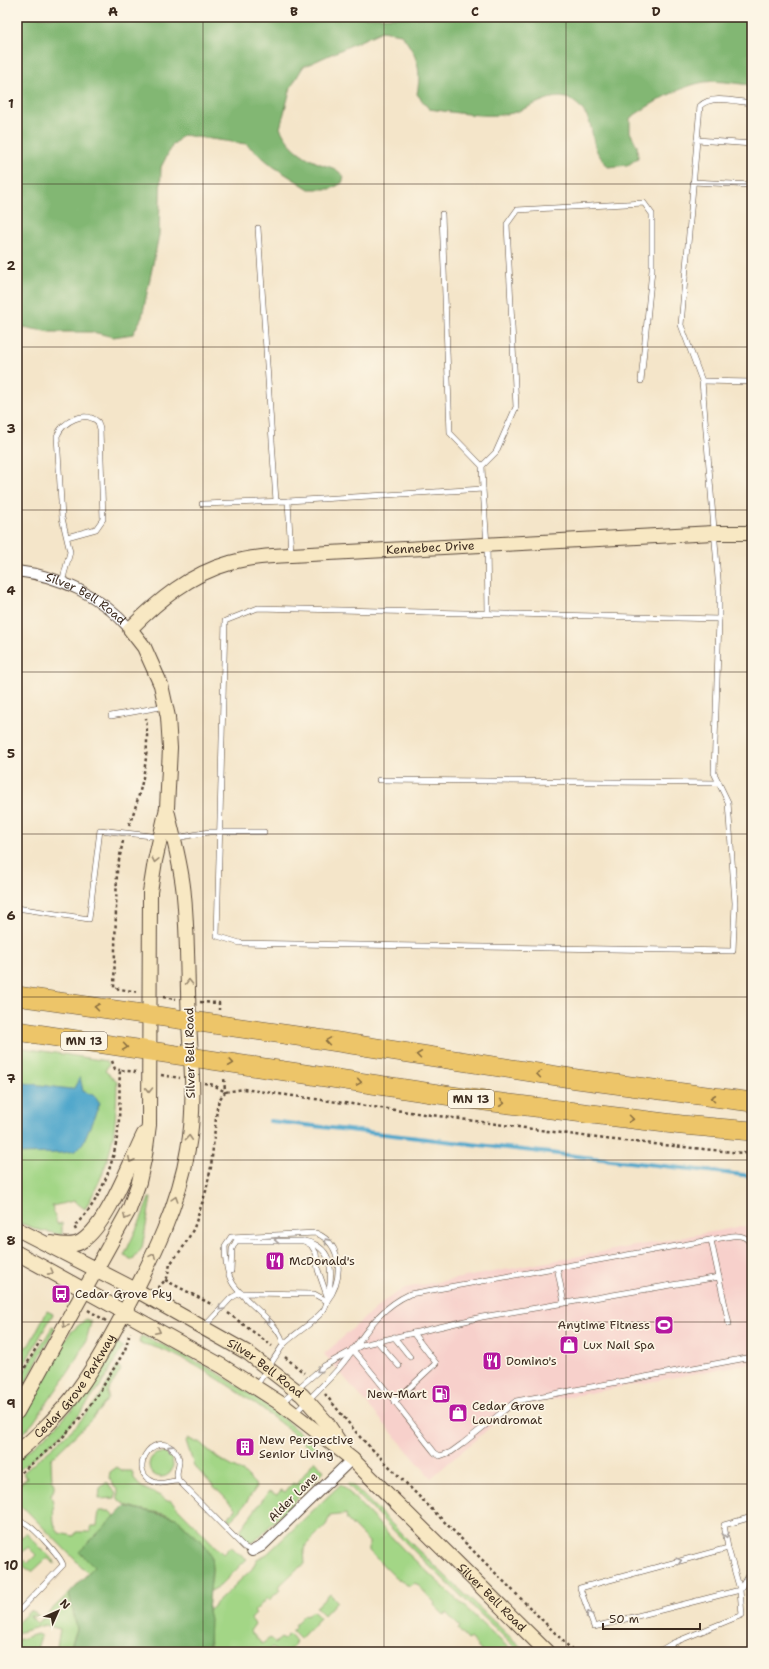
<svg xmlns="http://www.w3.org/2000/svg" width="769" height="1669" viewBox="0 0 769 1669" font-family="'Shantell Sans',sans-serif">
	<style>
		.built { fill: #f7d0cb }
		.green { fill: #a3d686; stroke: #6f8052 }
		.forest { fill: #82b773; stroke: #5e7048 }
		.water { fill: #4da6cb; stroke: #446874 }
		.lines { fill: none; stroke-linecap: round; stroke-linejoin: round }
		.stream { stroke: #4da6cb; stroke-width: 4 }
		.lane-casing { stroke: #574638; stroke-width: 6 }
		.street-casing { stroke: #574638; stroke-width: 12 }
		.secondary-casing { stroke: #574638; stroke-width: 16 }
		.highway-casing { stroke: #574638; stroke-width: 20 }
		.path { stroke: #574638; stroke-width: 2.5; stroke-dasharray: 3 3; stroke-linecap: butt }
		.lane { stroke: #fff; stroke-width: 5 }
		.street { stroke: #fff; stroke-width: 10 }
		.secondary { stroke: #f8e8c3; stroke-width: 14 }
		.highway { stroke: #edc569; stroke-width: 19 }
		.oneway { stroke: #9a8970 }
		.oneway2 { stroke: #8b7040 }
		.oneway3 { stroke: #a79f9a }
		.grid { fill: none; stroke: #3b2a1e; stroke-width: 1; stroke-opacity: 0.55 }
		.labels { text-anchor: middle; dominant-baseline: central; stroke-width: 3.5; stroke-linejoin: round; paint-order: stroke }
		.shield { fill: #fcf5e5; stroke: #75675a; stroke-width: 1 }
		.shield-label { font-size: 11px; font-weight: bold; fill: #3b2a1e }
		.street-label { font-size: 12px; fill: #3b2a1e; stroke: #fcf5e5 }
		.poi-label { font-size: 12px; fill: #3b2a1e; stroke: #fcf5e5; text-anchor: start }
		.neatline { fill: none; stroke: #3b2a1e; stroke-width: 1.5 }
		.grid-label { font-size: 13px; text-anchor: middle; font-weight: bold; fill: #3b2a1e }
	</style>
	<rect width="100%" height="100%" fill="#fcf5e5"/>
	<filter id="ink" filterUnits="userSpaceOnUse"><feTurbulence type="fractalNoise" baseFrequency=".025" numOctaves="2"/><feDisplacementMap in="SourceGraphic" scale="8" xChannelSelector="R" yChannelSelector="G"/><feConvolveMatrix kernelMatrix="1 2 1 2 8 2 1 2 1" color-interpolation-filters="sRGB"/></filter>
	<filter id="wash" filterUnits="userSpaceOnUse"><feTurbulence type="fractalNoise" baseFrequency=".012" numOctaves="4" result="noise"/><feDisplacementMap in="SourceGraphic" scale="16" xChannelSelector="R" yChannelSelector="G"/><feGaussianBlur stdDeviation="0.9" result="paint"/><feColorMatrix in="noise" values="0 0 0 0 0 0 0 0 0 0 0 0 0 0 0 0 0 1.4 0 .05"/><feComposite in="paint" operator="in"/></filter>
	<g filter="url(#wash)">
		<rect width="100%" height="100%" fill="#f4e5c9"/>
		<polygon class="built" points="744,1226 752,1228 752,1363 518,1406 510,1410 431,1478 324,1354 384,1301 405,1288"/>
		<g class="green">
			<path d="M 17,1047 L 107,1061 L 109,1064 L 105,1071 L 117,1081 C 116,1135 112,1161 85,1209 L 74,1201 L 52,1206 L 57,1224 L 62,1223 L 62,1235 L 39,1230 L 17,1222 Z"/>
			<polygon points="149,1198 151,1198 142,1248 133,1260 124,1256 141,1219"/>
			<polygon points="47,1311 53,1314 17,1377 17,1352 29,1345"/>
			<polygon points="86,1319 91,1322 90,1326 86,1341 70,1370 33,1423 17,1440 17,1424 62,1344 71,1332"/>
			<path d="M 52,1327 L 55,1328 L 17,1399 C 17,1372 40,1350 52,1327 Z"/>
			<path d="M 141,1336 C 208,1362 268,1401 319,1451 L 316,1453 C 276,1417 191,1352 139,1343 Z"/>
			<path d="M 116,1342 L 123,1347 L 101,1385 L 79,1415 L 61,1435 L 17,1472 L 17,1460 C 42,1439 66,1420 85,1393 C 97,1377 105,1359 116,1342 Z"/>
			<path d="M 118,1365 L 121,1370 L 108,1391 L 108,1399 L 92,1419 L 51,1459 L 52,1482 L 54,1482 L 54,1489 L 51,1496 C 57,1509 49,1521 59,1533 L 74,1536 L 76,1532 L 91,1532 L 91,1526 L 97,1526 L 99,1511 L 109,1511 L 115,1516 L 79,1552 L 94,1567 L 88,1573 L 25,1509 L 17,1506 L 17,1484 L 20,1484 L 27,1478 L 23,1473 L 77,1425 L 101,1395 Z"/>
			<polygon points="188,1438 195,1442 199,1442 219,1459 244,1473 255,1484 256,1488 240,1511 231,1520 228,1520 228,1517 236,1509 194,1466 186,1441"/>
			<circle cx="161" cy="1465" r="12"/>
			<polygon points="315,1460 324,1471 254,1542 248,1542 242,1535 241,1529 269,1491 277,1495 281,1490 285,1492 293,1483 296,1485"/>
			<path d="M 117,1467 L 123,1471 L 132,1471 C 136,1493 155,1489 167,1501 L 170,1500 L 223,1554 L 231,1546 L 239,1554 L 247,1559 L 220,1586 L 209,1592 C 216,1564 211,1551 191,1532 C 186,1528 181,1521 175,1518 C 157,1509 132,1513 118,1499 L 118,1491 L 109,1478 L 110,1472 Z"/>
			<polygon points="107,1482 116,1494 115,1498 99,1499 100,1488"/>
			<polygon points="349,1483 354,1486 418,1550 526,1652 519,1652 494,1627 420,1557 348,1485"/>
			<path d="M 341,1484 L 404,1550 L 513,1652 L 483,1652 L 470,1638 L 468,1640 L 458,1629 L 460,1627 L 446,1613 L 444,1615 L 434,1605 L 435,1603 L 417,1584 L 414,1583 L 409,1586 L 396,1578 L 369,1551 L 369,1542 L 347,1520 L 346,1514 L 330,1516 L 326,1525 L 306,1545 L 304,1549 L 305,1564 L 297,1569 L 278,1587 L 280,1590 L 269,1600 L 267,1598 L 254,1612 L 256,1614 L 251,1619 L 255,1624 L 250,1631 L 262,1644 L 270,1638 L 275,1643 L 281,1638 L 283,1640 L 289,1634 L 296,1642 L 287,1652 L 278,1652 L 272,1647 L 267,1652 L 212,1652 C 207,1639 211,1625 208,1611 L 252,1569 L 257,1559 L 267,1554 Z"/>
			<polygon points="26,1533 54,1561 55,1564 47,1558 32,1572 23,1566 23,1563 25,1560 28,1563 36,1555 28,1547 20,1555 22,1557 17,1560 17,1535 21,1538"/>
			<polygon points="69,1593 77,1629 69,1652 56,1652 60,1629 45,1625 17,1633 17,1623 30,1611 33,1611 39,1616 30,1616 38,1623"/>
			<polygon points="330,1594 337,1601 324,1615 316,1607"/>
			<polygon points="313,1611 320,1618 300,1639 292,1631 296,1627 294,1625 305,1614 307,1616"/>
			<polygon points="37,1634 41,1636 36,1652 17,1652 17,1640"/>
		</g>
		<g class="forest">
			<path d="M 17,17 L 752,17 L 752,85 C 737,84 720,80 705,82 C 682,85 649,105 630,118 L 630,132 L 637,146 L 638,158 L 628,165 L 608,167 C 604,161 598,155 596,149 C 591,136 593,123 584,112 C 561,80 535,109 508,114 C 486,118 451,112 429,109 L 417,94 C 422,68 417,55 401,34 L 382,31 L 303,67 L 291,87 L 280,128 C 288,145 300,155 318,163 C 330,168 335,166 344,177 L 342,183 L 331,189 L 309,189 L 274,167 L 246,144 L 183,135 L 172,146 L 161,167 L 159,235 L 142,317 L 133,334 L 113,337 L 93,332 L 50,332 L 17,326 Z"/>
			<polygon points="125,1506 176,1518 205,1545 211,1556 212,1569 208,1611 210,1619 209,1644 212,1652 69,1652 77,1629 69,1593 94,1567 79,1552"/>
		</g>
		<polygon class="water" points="80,1077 83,1091 95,1096 100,1103 83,1143 75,1151 61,1153 17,1154 17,1082 70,1089 74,1088"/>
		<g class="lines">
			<polyline class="stream" points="270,1121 752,1176"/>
		</g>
	</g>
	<g filter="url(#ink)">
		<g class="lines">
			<g class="lane-casing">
				<g id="lane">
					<polyline points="697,140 752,144"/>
					<polyline points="693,182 752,185"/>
					<polyline points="442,214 450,433 482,466 483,489"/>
					<polyline points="258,228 276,501"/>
					<polyline points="702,381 752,382"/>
					<polyline points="482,466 496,452 516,407 507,224 517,210 644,203 652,214 652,270 641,381"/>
					<polyline points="288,501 483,489 487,545 488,613"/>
					<polyline points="202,504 288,501 291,554"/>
					<path d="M 62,582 L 70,552 L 62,518 L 57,436 C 63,421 85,410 98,422 L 100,429 L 103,519 L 96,529 L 67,537"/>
					<polygon points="258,608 719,619 714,773 728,802 735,903 733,951 240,943 217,936 225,621"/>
					<path d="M 719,619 L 719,591 L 702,381 L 681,325 L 700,106 C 712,94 737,102 752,103"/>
					<polyline points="111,716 166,706"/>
					<polyline points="379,780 719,783"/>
					<polyline points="176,838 209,832 264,832"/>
					<polyline points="17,908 89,919 100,830 160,837"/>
					<polyline points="711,1240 729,1324"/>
					<path d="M 304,1241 C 331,1246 333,1267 329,1291 C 328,1298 327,1306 323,1311 C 311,1325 295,1333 283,1345 C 283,1325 242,1301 232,1282 C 226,1271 225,1257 225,1246 L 231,1237 L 316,1233 C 344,1245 343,1280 327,1301"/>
					<polyline points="557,1267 564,1303"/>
					<polyline points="231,1271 232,1249 236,1241 304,1241 311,1245 316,1253 318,1270 327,1296"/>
					<polyline points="204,1327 231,1298 240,1293 314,1294 327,1301"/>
					<polyline points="394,1337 410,1357"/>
					<polyline points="377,1341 399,1366"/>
					<path d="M 352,1349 C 381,1382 407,1418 435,1453 L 440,1456 L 451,1452 L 462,1444 L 516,1401 L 752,1357"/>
					<polyline points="256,1386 283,1345"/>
					<polyline points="394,1402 436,1363 413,1333"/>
					<polyline points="281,1403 324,1366 362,1345 482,1317 719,1277"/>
					<path d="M 294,1414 C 309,1399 325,1384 339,1368 C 363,1340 373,1311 410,1294 L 732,1236 C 742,1235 748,1237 752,1247"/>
					<path d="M 179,1481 C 170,1480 163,1486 154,1482 C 126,1472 153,1429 174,1450 C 186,1462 172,1472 179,1481 L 244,1547 L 252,1551"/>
					<path d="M 17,1523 C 20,1522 21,1521 23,1522 C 32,1525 61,1557 63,1565 L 17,1613"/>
					<polyline points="728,1548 724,1525 752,1517"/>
					<polyline points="658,1652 673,1643 742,1615 740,1590 728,1548 580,1588 594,1627 740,1590 752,1568"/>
				</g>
			</g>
			<g class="street-casing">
				<g id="street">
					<path id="s1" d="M 17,571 C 60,576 101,596 130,629"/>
					<polyline points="252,1551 262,1546 352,1459"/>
				</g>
			</g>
			<g class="secondary-casing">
				<g id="secondary">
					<path id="s2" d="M 17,1229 L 136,1290 L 248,1353 L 302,1395 L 327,1423 L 342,1446"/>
					<path d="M 52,1243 C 62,1245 74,1247 82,1241 C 108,1224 130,1162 144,1134"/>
					<path id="s3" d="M 17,1253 L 222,1366 L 280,1403 L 352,1459 L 547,1652"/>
					<path id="s4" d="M 17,1412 L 129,1210 L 139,1182 L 145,1155 L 149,1125 L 150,892 L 155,861 L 167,808 L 170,748 L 168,717 L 161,685 L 144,647 L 130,629 C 159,600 190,574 230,563 C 250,557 271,556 291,555 L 714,533 L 752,533"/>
					<path id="s5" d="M 17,1453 C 36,1436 55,1419 71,1399 C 93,1371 110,1338 127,1307 C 153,1257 179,1205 188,1149 C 196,1107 191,1063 189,1021 C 187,979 188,937 184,896 C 182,868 174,841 168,814"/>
				</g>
			</g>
			<g class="highway-casing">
				<g id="highway">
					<polyline points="17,996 325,1040 577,1079 752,1102"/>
					<polyline points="17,1031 485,1101 682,1125 752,1131"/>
				</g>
			</g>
			<g class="path">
				<path d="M 129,825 C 142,792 150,754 146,718"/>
				<polyline points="123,841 117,870 114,988 138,992"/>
				<polyline points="163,997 176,999"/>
				<polyline points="200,1002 219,1003 219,1010"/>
				<polyline points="112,1061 115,1069 120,1070"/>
				<polyline points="161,1075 180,1078"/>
				<polyline points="204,1083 214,1085 225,1092 243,1089 605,1139 752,1154"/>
				<path d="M 76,1230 L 74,1226 C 102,1202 117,1156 119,1119 C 120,1103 119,1086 120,1070 L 136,1072"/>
				<polyline points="165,1280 213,1305"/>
				<polyline points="158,1288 167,1278 170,1264 184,1246 194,1228 206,1191 211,1167 217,1108 219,1100 225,1092 224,1077"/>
				<polyline points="88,1310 106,1321"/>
				<polyline points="228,1313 272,1346"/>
				<polyline points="285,1357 304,1373"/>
				<polyline points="22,1373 40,1341"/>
				<polyline points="325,1394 360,1437 574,1652"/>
				<polyline points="17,1476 61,1439 83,1415 99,1393 125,1350 130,1332"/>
			</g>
			<use href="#lane" class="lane"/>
			<use href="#street" class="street"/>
			<use href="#secondary" class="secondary"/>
			<use href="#highway" class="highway"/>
		</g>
		<defs><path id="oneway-chevron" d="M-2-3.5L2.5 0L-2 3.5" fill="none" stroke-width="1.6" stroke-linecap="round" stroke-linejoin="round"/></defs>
		<g class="oneway">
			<use href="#oneway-chevron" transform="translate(155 860) rotate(102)"/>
			<use href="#oneway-chevron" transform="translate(189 982) rotate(-91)"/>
			<use href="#oneway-chevron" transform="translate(149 1090) rotate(91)"/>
			<use href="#oneway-chevron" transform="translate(189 1138) rotate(-86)"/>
			<use href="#oneway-chevron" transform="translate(131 1160) rotate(116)"/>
			<use href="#oneway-chevron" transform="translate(175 1199) rotate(-72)"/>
			<use href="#oneway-chevron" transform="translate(126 1217) rotate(118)"/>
			<use href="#oneway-chevron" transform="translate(153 1256) rotate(-66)"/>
			<use href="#oneway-chevron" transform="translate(51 1272) rotate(29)"/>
			<use href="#oneway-chevron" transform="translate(65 1325) rotate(122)"/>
			<use href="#oneway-chevron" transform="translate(158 1331) rotate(27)"/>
		</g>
		<g class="oneway2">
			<use href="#oneway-chevron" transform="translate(97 1007) rotate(-172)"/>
			<use href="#oneway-chevron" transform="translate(328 1041) rotate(-171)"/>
			<use href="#oneway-chevron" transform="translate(125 1047) rotate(8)"/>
			<use href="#oneway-chevron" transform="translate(419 1055) rotate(-172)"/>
			<use href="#oneway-chevron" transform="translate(231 1063) rotate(8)"/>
			<use href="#oneway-chevron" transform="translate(539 1074) rotate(-171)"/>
			<use href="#oneway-chevron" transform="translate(359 1082) rotate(9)"/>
			<use href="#oneway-chevron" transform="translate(713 1098) rotate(-173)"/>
			<use href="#oneway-chevron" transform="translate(502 1103) rotate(7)"/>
			<use href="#oneway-chevron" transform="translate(631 1119) rotate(7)"/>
		</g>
		<g class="oneway3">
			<use href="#oneway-chevron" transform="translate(277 1240) rotate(-179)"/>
			<use href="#oneway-chevron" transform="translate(327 1241) rotate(-132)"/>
			<use href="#oneway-chevron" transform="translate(221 1308) rotate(133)"/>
			<use href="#oneway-chevron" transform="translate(268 1321) rotate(45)"/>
			<use href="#oneway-chevron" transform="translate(319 1370) rotate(143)"/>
			<use href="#oneway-chevron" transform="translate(170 1448) rotate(-147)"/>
			<use href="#oneway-chevron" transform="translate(726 1535) rotate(79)"/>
			<use href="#oneway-chevron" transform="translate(679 1561) rotate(-15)"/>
			<use href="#oneway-chevron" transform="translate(589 1614) rotate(-110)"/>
		</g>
	</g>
	<path class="grid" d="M 203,17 L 203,1652M 384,17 L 384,1652M 566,17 L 566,1652M 17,184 L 752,184M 17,347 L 752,347M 17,510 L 752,510M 17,672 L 752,672M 17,834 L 752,834M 17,997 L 752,997M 17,1160 L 752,1160M 17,1322 L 752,1322M 17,1484 L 752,1484"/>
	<defs>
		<g id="restaurant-square" transform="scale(1)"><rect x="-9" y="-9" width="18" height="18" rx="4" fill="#b5179e" stroke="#fcf5e5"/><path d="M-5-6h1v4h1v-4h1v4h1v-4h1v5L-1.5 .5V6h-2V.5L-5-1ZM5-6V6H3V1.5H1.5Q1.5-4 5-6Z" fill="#fff"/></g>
		<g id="bus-square" transform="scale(1)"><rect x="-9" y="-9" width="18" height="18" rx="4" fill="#b5179e" stroke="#fcf5e5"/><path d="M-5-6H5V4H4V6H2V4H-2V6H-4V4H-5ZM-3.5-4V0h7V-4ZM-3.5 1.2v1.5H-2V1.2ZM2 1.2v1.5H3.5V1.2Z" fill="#fff"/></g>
		<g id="stadium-square" transform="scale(1)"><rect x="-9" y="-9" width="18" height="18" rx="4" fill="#b5179e" stroke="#fcf5e5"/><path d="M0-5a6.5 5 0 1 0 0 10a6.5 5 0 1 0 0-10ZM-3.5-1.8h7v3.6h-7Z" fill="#fff"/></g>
		<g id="shop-square" transform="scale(1)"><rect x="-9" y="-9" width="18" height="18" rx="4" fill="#b5179e" stroke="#fcf5e5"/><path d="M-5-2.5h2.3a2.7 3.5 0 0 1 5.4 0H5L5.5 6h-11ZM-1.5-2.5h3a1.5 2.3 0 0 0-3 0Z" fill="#fff"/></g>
		<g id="fuel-square" transform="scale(1)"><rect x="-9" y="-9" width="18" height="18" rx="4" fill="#b5179e" stroke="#fcf5e5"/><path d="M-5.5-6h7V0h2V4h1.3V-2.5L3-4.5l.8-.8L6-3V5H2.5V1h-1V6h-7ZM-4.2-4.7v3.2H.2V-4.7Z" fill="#fff"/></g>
		<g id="building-square" transform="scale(1)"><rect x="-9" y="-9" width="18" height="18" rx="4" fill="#b5179e" stroke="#fcf5e5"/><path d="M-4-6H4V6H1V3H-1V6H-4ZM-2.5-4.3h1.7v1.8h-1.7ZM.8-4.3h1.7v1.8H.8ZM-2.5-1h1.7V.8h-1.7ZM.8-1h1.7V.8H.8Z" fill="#fff"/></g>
	</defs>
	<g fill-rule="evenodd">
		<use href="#restaurant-square" x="275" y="1261"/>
		<use href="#bus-square" x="61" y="1294"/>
		<use href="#stadium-square" x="664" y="1325"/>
		<use href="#shop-square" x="569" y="1345"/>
		<use href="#restaurant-square" x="492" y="1361"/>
		<use href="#fuel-square" x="441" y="1394"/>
		<use href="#shop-square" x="458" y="1413"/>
		<use href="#building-square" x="245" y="1447"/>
	</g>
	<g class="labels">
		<g class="shield">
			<rect x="61" y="1032" width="46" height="18" rx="3"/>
			<rect x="448" y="1090" width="46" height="18" rx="3"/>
		</g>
		<g class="shield-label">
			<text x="84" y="1041">MN 13</text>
			<text x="471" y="1099">MN 13</text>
		</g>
		<g class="street-label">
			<text stroke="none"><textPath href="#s4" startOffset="1148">Kennebec Drive</textPath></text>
			<text stroke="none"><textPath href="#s1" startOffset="75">Silver Bell Road</textPath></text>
			<text transform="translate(190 1053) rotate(-91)">Silver Bell Road</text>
			<text stroke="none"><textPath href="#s2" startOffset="285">Silver Bell Road</textPath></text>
			<text stroke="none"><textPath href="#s5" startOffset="89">Cedar Grove Parkway</textPath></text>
			<text transform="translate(293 1497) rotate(-45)">Alder Lane</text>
			<text stroke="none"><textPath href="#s3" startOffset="591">Silver Bell Road</textPath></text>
		</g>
		<g class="poi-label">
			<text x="289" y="1261">McDonald's</text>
			<text x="75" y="1294">Cedar Grove Pky</text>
			<text x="650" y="1325" text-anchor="end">Anytime Fitness</text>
			<text x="583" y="1345">Lux Nail Spa</text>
			<text x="506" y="1361">Domino's</text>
			<text x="427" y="1394" text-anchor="end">New-Mart</text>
			<text x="472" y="1406">Cedar Grove<tspan x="472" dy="14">Laundromat</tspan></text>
			<text x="259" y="1440">New Perspective<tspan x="259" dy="14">Senior Living</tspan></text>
		</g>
	</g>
	<rect width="769" height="1669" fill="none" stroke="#fcf5e5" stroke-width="44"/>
	<g transform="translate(58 1611) rotate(45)" stroke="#fcf5e5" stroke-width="3" paint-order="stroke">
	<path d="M0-3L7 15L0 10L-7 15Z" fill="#3b2a1e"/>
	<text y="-6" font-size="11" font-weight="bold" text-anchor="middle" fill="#3b2a1e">N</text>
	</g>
	<path d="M603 1623v6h97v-6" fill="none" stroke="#3b2a1e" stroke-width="2"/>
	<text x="609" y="1623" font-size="12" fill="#3b2a1e" stroke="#fcf5e5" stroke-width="3" paint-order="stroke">50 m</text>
	<rect x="22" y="22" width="725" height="1625" class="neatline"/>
	<g class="grid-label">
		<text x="113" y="16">A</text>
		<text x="294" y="16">B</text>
		<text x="475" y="16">C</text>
		<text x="656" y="16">D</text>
		<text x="11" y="108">1</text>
		<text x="11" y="270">2</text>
		<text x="11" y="433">3</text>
		<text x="11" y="595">4</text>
		<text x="11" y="758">5</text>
		<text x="11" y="920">6</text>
		<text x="11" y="1083">7</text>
		<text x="11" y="1245">8</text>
		<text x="11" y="1408">9</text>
		<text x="11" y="1570">10</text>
	</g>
</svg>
